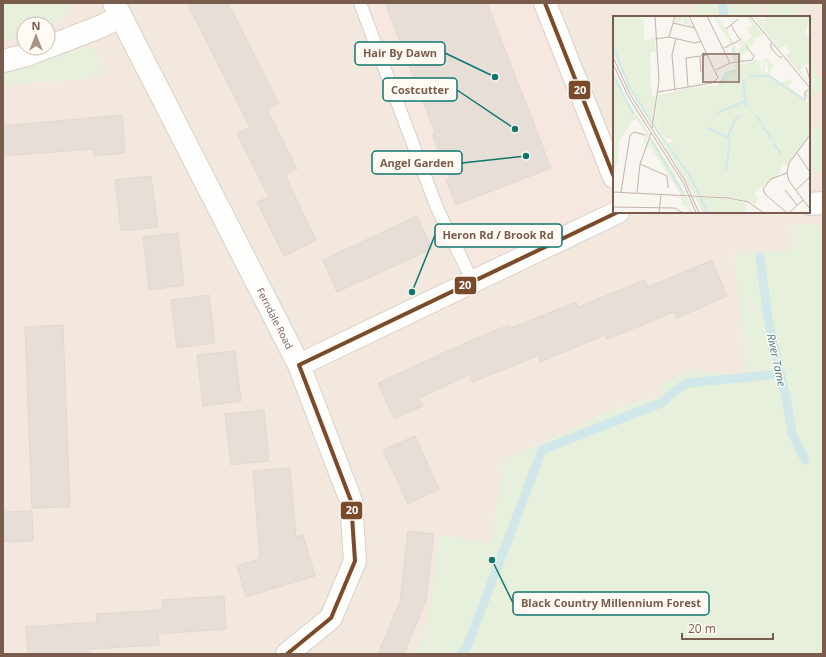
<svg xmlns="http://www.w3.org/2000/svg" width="826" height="657" viewBox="0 0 826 657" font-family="'Open Sans',sans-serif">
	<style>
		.residential { fill: #f2e8de; fill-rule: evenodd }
		.commercial { fill: #f6e8e1 }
		.green { fill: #e7f0db }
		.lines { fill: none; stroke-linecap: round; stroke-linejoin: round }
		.stream { stroke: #d0e8ea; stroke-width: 9 }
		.building { fill: #e6ded7; stroke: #e2d8d2 }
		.lane-casing { stroke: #d7d1cb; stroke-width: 14 }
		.street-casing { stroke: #d7d1cb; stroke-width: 24 }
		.lane { stroke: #fefefd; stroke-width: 12 }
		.street { stroke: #fefefd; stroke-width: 22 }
		.bus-1-casing { stroke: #fffaf3; stroke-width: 7 }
		.bus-1 { stroke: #7a4b2a; stroke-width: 4 }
		.labels { text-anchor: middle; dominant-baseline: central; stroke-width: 3; stroke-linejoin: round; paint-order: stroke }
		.street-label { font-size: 10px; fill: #7a5c4d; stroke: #fffaf3 }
		.water-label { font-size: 11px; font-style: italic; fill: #437c86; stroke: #fffaf3 }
		.inset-river { fill: none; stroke: #d0e8ea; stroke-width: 2 }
		.inset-road { fill: none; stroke: #c2b3aa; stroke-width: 1 }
		.view { fill: #9f8a7d; fill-opacity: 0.15; stroke: #9f8a7d; stroke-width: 2 }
		.inset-edge { fill: none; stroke: #7a5c4d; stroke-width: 2 }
		.leader { fill: none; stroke: #0f766e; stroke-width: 1.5 }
		.callout-dot { fill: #0f766e; stroke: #fffaf3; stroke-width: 1.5 }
		.callout { fill: #fffaf3; stroke: #0f766e; stroke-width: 1.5 }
		.callout-label { font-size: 11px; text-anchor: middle; font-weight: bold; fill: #7a5c4d }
		.line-badge { stroke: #fffaf3; stroke-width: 1.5 }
		.badge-label { font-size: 11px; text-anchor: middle; font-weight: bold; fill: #fff }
	</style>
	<rect width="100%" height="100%" fill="#f9f5f0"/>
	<path class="residential" d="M 3,3 L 823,3 L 823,424 L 501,654 L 3,654 ZM 614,17 L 809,17 L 809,212 L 614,212 ZM 24,24 L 48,24 L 48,48 L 24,48 Z"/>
	<polygon class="commercial" points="360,3 545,3 614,179 614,212 473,282"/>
	<g class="green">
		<polygon points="5,3 72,3 68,12 50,26 48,27 48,24 24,24 24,35 3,41 3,6"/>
		<polygon points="694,3 756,3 759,17 696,17"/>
		<polygon points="765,3 803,3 803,8 798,9 798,17 768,17"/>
		<polygon points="92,47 103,73 85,79 3,84 3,71 24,68 82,48"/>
		<polygon points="809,59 814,59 815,77 823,77 823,92 809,94"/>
		<polygon points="823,126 823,171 809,172 809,127"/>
		<path d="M 791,224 L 823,225 L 823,654 L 416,654 C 433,618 434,575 438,535 L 491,543 L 504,459 L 563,433 L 596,416 L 626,404 L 661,397 L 660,384 L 696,369 L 734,377 L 747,376 L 734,253 L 792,250 Z"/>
	</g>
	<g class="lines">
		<g class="stream">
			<polyline points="722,3 724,17"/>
			<polyline points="760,257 768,319 786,398 792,433 805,460"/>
			<polyline points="461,654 467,647 542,450 663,402 672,393 685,384 699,382 780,374"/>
		</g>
	</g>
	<g class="building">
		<polygon points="187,3 228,3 279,103 267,109 297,169 285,175 316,240 284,256 257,202 269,197 237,134 250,127"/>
		<polygon points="385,3 487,3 551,168 456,205 446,180 450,179 432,134 435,133"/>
		<polygon points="122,115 125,153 94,156 93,149 3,156 3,126"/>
		<polygon points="151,176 158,227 121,231 115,180"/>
		<polygon points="417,216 432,249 337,292 323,260"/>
		<polygon points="178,233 184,285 149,290 143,237"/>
		<polygon points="712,260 727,296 677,318 674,312 607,339 605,335 540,362 538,356 472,382 469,375 419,398 423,406 394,419 378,383 463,344 509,325 511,328 576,302 578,307 645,280 648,287"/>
		<polygon points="209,295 215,343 177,348 171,300"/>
		<polygon points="63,325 70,507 32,508 25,327"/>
		<polygon points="235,351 241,401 203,406 197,355"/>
		<polygon points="264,410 269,461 231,465 225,414"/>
		<polygon points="415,436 439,489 408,504 383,450"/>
		<polygon points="290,468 296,537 303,535 315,576 246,597 237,566 260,559 253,471"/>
		<polygon points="32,511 33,541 3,542 3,512"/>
		<polygon points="408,531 434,534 426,600 404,654 378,654 400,601"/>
		<polygon points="224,596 226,629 158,634 159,645 90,649 90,654 28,654 26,627 97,622 96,614 163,610 162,600"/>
	</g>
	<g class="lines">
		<g class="lane-casing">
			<polyline id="lane" points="360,3 437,208 473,282"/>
		</g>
		<g class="street-casing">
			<g id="street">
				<path id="s1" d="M 114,3 L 299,365 L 351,501 L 355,561 L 331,618 L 287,654"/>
				<polyline points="545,3 614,177"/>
				<polyline points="48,47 102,26 121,16"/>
				<polyline points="3,61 27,55 44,48"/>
				<polyline points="809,204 823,203"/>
				<polyline points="299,365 618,212"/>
			</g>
		</g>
		<use href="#lane" class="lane"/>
		<use href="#street" class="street"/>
		<g class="bus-1-casing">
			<g id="bus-1">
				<polyline points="545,3 614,177"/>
				<polyline points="287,654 331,618 355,561 351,501 299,365 618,212"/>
			</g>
		</g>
		<use href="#bus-1" class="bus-1"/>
	</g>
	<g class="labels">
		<g class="street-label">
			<text stroke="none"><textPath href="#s1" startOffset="354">Ferndale Road</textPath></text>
		</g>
		<g class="water-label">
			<text transform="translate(777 360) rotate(78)">River Tame</text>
		</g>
	</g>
	<g transform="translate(613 16)">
		<rect width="197" height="197" fill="#f9f5f0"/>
		<path d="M 0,0 L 21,0 L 31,3 L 31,25 L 41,21 L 43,36 L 38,36 L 37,42 L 39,80 L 44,80 L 39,109 L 17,75 L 0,36 ZM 63,0 L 74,0 L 77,9 L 70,8 L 71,4 L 67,4 L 68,8 L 62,6 ZM 100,0 L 103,0 L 112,11 L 121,27 L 118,28 ZM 132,0 L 136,0 L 150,18 L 140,24 L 138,23 L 142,26 L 136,32 L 132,30 L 136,35 L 128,40 L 131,45 L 124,45 L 121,44 L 118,31 L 123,30 L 123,40 L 126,41 L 124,43 L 127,44 L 125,35 L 130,28 L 124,29 L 128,25 L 127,21 L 133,17 L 128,21 L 131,26 L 139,21 L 134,13 L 139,9 ZM 140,0 L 152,4 L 153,0 L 197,0 L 192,18 L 197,20 L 197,44 L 187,54 L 197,68 L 170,38 L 177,45 L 173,39 L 177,36 L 173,30 L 167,32 L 165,30 L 169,36 ZM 155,42 L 160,51 L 156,57 L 159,62 L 167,67 L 177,63 L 179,65 L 175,70 L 195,87 L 193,77 L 197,75 L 197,116 L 193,125 L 173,150 L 170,148 L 168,150 L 167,157 L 143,175 L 142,179 L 146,182 L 142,188 L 119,181 L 81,179 L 40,111 L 46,77 L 49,79 L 74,72 L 104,69 L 112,58 L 122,54 L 122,49 L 136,47 L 142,43 L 148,47 L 147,54 L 155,57 L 155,46 L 152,46 L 152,53 L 149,54 L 151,46 L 148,44 ZM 47,86 L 45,112 L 53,123 L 57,122 L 59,125 L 54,128 L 44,112 ZM 0,55 L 13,82 L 36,117 L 28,137 L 33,117 L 23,103 L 18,107 L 6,126 L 5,143 L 0,158 ZM 37,120 L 64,162 L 73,179 L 68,179 L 37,130 L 31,138 ZM 64,181 L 74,181 L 80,197 L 76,197 L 73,190 L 70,191 L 69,184 ZM 82,181 L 117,183 L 134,188 L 131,197 L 89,197 Z" fill="#e7f0db" fill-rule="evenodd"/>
		<path class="inset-river" d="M 0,31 L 17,72 L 39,107M 120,32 L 122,45M 137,60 L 156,60 L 193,85M 2,62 L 20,98M 130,63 L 133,90M 108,69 L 113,57 L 124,54M 104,97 L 132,85M 143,99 L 159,124M 41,110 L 77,160 L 87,179M 93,112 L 115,121M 39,125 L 70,177M 161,127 L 168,138M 113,154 L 117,124 L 115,121 L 121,105 L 127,99M 88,182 L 94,197"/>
		<path class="inset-road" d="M 94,0 L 117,47M 137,0 L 197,72M 60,7 L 82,12M 113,13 L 125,3M 56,21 L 62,0M 42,23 L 56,21 L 82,27 L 88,25M 158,27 L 158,32 L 166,41 L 169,41M 111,32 L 127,24 L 118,9M 0,41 L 17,78 L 72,165 L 86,197M 87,41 L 88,56M 0,48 L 16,82 L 71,168 L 83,197M 193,51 L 197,64M 103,54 L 117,47 L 139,44 L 141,40 L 133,30M 75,71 L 73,42 L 95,39M 62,74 L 59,39 L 63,22M 45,76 L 99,67 L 105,62 L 76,0M 192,83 L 192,76 L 197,72M 39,112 L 46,65 L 42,0M 197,119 L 176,147 L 174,157 L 176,165 L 197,193M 184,137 L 197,156M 27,148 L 54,160 L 55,172M 174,157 L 158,163 L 150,173 L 152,178 L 174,197M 172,174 L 184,189M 183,174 L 197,161M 0,176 L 116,182 L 135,186 L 151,197M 8,176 L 17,119 L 21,116 L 32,119M 24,177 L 27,148 L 38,117M 0,191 L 62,192 L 70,197M 46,197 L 48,179M 176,197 L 190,184"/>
		<path class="view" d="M 90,38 L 126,38 L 126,66 L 90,66 Z"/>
		<rect width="197" height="197" class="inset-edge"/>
	</g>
	<path class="leader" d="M495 77L445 53M515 129L457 90M526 156L462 163M412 292L435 235M492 560L513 603"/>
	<g class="callout-dot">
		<circle cx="495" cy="77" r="4"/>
		<circle cx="515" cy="129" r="4"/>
		<circle cx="526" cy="156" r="4"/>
		<circle cx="412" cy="292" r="4"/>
		<circle cx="492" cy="560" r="4"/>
	</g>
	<g class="callout">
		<rect x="355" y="42" width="90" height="23" rx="4"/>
		<rect x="383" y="78" width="74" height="23" rx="4"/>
		<rect x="372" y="151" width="90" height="23" rx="4"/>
		<rect x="435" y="224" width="127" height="23" rx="4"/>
		<rect x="513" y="592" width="196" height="23" rx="4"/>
	</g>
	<g class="callout-label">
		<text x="400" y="57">Hair By Dawn</text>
		<text x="420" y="94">Costcutter</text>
		<text x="417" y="167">Angel Garden</text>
		<text x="498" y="239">Heron Rd / Brook Rd</text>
		<text x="611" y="607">Black Country Millennium Forest</text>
	</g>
	<g class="line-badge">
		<rect x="568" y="80" width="23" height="20" rx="4" fill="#7a4b2a"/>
		<rect x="454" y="276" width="23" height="19" rx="4" fill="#7a4b2a"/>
		<rect x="340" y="501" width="23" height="19" rx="4" fill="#7a4b2a"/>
	</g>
	<g class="badge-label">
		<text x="580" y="94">20</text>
		<text x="465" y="289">20</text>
		<text x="352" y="514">20</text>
	</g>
	<rect width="826" height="657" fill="none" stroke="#7a5c4d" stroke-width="8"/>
	<g transform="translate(36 36)"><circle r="19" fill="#fffaf3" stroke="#cabbb1"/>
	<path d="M0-3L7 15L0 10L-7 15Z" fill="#a69286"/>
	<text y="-6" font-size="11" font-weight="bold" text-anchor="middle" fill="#7a5c4d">N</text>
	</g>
	<path d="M682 633v6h91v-6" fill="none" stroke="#7a5c4d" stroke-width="2"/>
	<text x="688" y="633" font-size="12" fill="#7a5c4d" stroke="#fffaf3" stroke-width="3" paint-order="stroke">20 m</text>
</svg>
